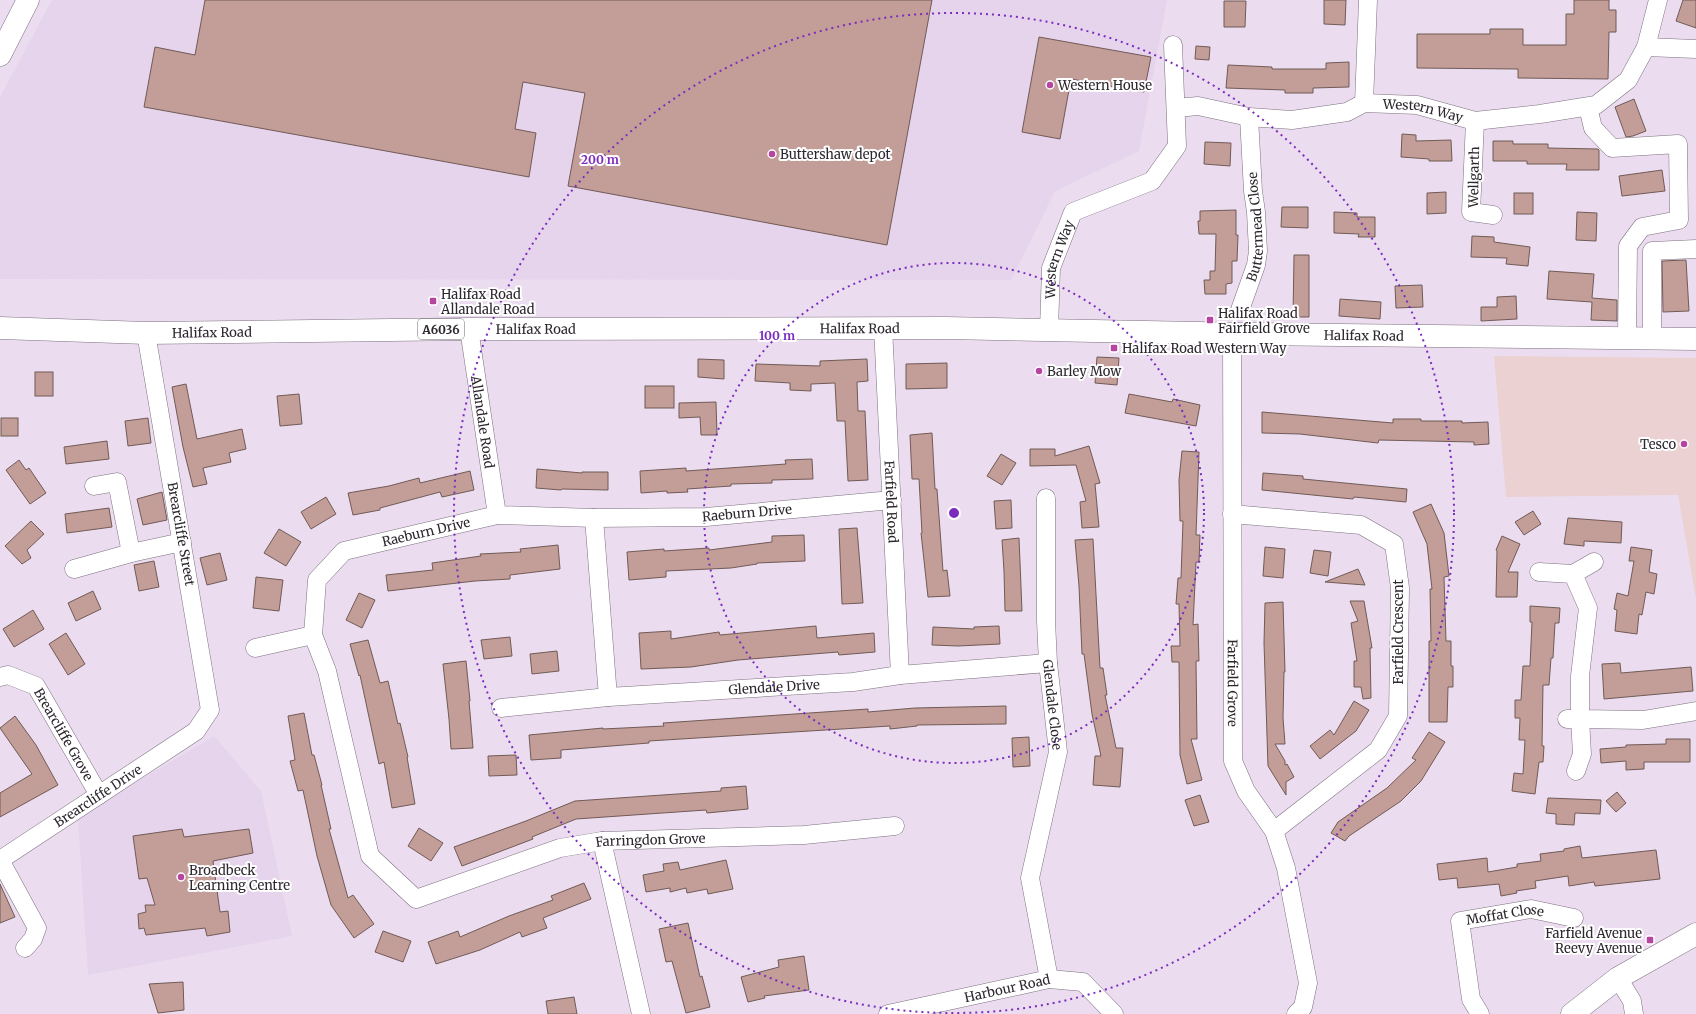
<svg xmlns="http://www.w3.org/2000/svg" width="1696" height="1014" viewBox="0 0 1696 1014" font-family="Merriweather,serif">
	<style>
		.commercial { fill: #ecd1d2 }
		.built { fill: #e6d3ec }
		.building { fill: #c39d97; stroke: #715a57 }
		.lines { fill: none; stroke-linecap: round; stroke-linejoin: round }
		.minor-casing { stroke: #7d7080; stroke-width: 19 }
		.tertiary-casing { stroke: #7d7080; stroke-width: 23 }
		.trunk-casing { stroke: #7d7080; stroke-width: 23 }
		.minor { stroke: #fff; stroke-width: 18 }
		.tertiary { stroke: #fff; stroke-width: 22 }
		.trunk { stroke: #fff; stroke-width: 22 }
		.ring { fill: none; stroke: #7b2cbf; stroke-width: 2; stroke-dasharray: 2 4 }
		.poi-dot { fill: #b645a0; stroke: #fff; stroke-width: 1.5 }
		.labels { text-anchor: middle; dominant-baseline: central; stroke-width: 4; stroke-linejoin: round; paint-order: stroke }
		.shield { fill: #fff; stroke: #6c686d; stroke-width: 1 }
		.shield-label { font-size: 12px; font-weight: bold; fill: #2d272e }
		.poi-label { font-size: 13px; fill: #2d272e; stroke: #fff; text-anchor: start }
		.street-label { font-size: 13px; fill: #2d272e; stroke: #fff }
		.centre { fill: #7b2cbf; stroke: #fff; stroke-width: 2 }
		.ring-label { font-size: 12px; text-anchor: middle; font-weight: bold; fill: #7b2cbf; stroke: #fff; stroke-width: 4; stroke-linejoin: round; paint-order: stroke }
	</style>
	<rect width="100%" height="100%" fill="#ebddef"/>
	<polygon class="commercial" points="1494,356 1696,358 1696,599 1678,495 1506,497"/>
	<g class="built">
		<polygon points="52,0 1167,0 1139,151 1055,191 1011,280 0,279 0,97"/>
		<polygon points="214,736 261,791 292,936 88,975 78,817"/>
	</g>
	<g class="building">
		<polygon points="205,0 932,0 887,245 568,186 585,93 523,82 515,129 536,133 529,177 144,107 155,47 195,55"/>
		<polygon points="1324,0 1346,0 1345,25 1324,24"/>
		<polygon points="1574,0 1609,0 1609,10 1616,10 1616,32 1609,32 1608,79 1518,78 1518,69 1417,68 1417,34 1490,34 1490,29 1523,29 1523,45 1566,45 1566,14 1574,14"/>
		<polygon points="1683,0 1696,0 1696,28 1676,21"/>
		<polygon points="1224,1 1246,1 1245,27 1224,27"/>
		<polygon points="1039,37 1151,57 1144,92 1071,79 1060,139 1022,132"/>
		<polygon points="1196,46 1210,47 1209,60 1195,59"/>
		<polygon points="1349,62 1349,87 1313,88 1313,93 1285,93 1285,90 1226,88 1228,65 1272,67 1272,69 1326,69 1326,63"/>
		<polygon points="1634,99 1646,131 1633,136 1626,137 1615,107"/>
		<polygon points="1402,134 1416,135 1416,141 1451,140 1452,161 1429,161 1429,159 1401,157"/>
		<polygon points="1493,141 1513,141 1513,144 1548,144 1548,148 1598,149 1599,150 1599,170 1566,170 1567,164 1527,164 1527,161 1493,161"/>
		<polygon points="1205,142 1231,143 1230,166 1204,164"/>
		<polygon points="1662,170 1665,191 1622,196 1619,176"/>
		<polygon points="1446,192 1446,213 1427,214 1427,193"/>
		<rect x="1514" y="193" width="19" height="21"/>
		<polygon points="1282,207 1308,207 1308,228 1281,227"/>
		<polygon points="1236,210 1236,235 1238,235 1237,261 1232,261 1232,283 1226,284 1226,294 1205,294 1204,280 1210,280 1210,271 1215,271 1216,234 1199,234 1198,221 1200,221 1200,211"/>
		<polygon points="1334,212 1357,213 1357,217 1375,217 1375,237 1358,237 1359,234 1334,233"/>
		<polygon points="1577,212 1597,213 1596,241 1576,240"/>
		<polygon points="1472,236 1494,237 1494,242 1530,247 1528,266 1506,264 1507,258 1471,257"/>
		<polygon points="1294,255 1309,255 1309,317 1293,317"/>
		<polygon points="1686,260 1689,311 1663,312 1662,261"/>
		<polygon points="1549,271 1594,274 1592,298 1617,300 1617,321 1591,320 1592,302 1547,299"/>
		<polygon points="1422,285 1423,307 1396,308 1395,286"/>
		<polygon points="1516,296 1517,319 1481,321 1481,307 1497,307 1497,297"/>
		<polygon points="1340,299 1381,302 1380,319 1339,316"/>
		<polygon points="1097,357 1119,358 1117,385 1095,383"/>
		<polygon points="698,359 724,360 724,379 698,377"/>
		<polygon points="867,359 868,381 857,382 858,411 865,411 868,480 848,481 845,421 837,421 835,383 811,384 811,391 790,390 790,383 755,381 756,364 820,366 820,361"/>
		<polygon points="947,363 947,388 906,389 906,364"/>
		<rect x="35" y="372" width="18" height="24"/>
		<polygon points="186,384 197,439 242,429 246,449 229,453 231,462 203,468 207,484 193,487 183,447 172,387"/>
		<rect x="645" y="386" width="29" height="22"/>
		<polygon points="299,394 302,424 280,426 277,396"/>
		<polygon points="1129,394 1172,402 1173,399 1200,405 1196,426 1125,413"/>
		<polygon points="716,402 717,435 701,435 700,417 679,418 679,403"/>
		<polygon points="1262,412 1393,423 1393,419 1421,419 1421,421 1462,421 1462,423 1488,422 1489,444 1474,445 1474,442 1379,440 1378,443 1300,434 1262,433"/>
		<rect x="1" y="418" width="17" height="18"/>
		<polygon points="148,418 151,443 128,446 125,421"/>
		<polygon points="932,433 935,489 937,489 943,571 947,570 950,596 928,597 921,533 922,533 919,479 912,479 910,435"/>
		<polygon points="107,441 109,459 66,464 64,447"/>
		<polygon points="1089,446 1100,483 1095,484 1099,527 1082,528 1080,502 1086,501 1076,465 1030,466 1030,449 1055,449 1055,456"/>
		<polygon points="1182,451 1199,452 1196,535 1200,535 1199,562 1196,562 1193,625 1198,624 1199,661 1196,661 1197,739 1191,739 1202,780 1187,784 1180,755 1179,662 1172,662 1171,646 1180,646 1179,604 1176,604 1178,578 1181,578 1183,521 1180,521 1179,480"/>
		<polygon points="1001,454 1016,463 1002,485 987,476"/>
		<polygon points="812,459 813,479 772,480 772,483 731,484 731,486 687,489 688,492 667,493 667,491 641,493 640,471 686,468 686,471 786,464 785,460"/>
		<polygon points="19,460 26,470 29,468 46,493 30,504 6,470"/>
		<polygon points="537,469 582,473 582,472 608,472 608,490 562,489 561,490 536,488"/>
		<polygon points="470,471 474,490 442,497 440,492 380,508 380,510 353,515 348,493 389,486 419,478 420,483"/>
		<polygon points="1263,473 1303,476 1303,479 1407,489 1406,502 1354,497 1353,499 1262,490"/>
		<polygon points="162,492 167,520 143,525 137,499"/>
		<polygon points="326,497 336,514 311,529 301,512"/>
		<polygon points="1011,500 1012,528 996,529 994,501"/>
		<polygon points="1431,504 1444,533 1449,576 1444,577 1446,641 1451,641 1451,666 1453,666 1453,687 1448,687 1447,722 1429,722 1429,641 1431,641 1430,589 1432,589 1427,544 1413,512"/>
		<polygon points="109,508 112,527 67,533 65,514"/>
		<polygon points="1533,511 1541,524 1524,535 1515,522"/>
		<polygon points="1568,518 1622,522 1621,543 1584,541 1584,546 1564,544"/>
		<polygon points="31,521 44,534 27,550 31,558 22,564 5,546"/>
		<polygon points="857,528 863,603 842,604 839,529"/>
		<polygon points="279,529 301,542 286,566 264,553"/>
		<polygon points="804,535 805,561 757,563 757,564 731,568 666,571 666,577 629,580 627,552 664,549 664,551 709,548 709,550 772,542 772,536"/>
		<polygon points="1502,536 1520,544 1508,572 1518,572 1517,597 1496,597 1497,551 1496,550"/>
		<polygon points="1019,538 1022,611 1005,611 1004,571 1002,540"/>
		<polygon points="1093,539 1100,668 1103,668 1107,695 1105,695 1116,748 1123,748 1120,787 1093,785 1095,756 1101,756 1092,714 1084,654 1082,654 1079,586 1075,540"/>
		<polygon points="558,545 560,569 510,575 510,579 475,581 388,591 386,575 433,570 432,563 481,556 480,554 521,552 520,549"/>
		<polygon points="1265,547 1285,549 1283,578 1263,576"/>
		<polygon points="1631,547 1652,550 1649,572 1657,574 1654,594 1646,592 1642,615 1639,614 1637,634 1615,631 1617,610 1614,609 1617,593 1628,596 1634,561 1629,561"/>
		<polygon points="1314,550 1331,552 1328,576 1310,573"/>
		<polygon points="220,553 227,580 207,585 200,558"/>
		<polygon points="154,561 159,587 139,591 134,565"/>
		<polygon points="1358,569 1365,585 1325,582"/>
		<polygon points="256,577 283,580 279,611 253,608"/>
		<polygon points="93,591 101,609 76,621 68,603"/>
		<polygon points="359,593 375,600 362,628 346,620"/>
		<polygon points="1350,601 1364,601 1372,648 1370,648 1371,698 1363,699 1361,687 1354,687 1354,661 1357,661 1351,623 1358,621"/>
		<polygon points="1283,602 1285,672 1284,672 1283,718 1285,744 1275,744 1285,761 1285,765 1287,764 1294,777 1286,782 1286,795 1268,766 1264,643 1265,603"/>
		<polygon points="1530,606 1560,608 1559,623 1555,623 1553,658 1551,658 1549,685 1543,685 1542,746 1544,746 1543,762 1539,762 1535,794 1512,791 1514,773 1523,774 1525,740 1519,740 1520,718 1515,718 1515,700 1521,700 1523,666 1530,666 1532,622 1530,622"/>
		<polygon points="33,610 44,629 14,647 3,629"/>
		<polygon points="816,626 817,638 874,633 875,652 839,655 838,652 738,660 691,667 641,669 639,633 671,631 671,639 719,632 720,635"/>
		<polygon points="999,626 1000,644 958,646 932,645 933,627 974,629 974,627"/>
		<polygon points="66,633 85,664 68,675 49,644"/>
		<polygon points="510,637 512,656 484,659 481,640"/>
		<polygon points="368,640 380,683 388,681 398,724 400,723 408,757 407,757 415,804 392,808 384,762 379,764 360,675 359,676 350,644"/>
		<polygon points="557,651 559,671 532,674 530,654"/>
		<polygon points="466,661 470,701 469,701 473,748 451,749 449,719 443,664"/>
		<polygon points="1620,663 1621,673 1691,667 1693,691 1604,699 1602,664"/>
		<polygon points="1354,701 1369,710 1356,731 1320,759 1310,746 1330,730 1334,735"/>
		<polygon points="1006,706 1006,724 917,725 917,726 890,729 890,726 649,741 649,743 561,750 561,758 531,760 529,735 603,728 603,729 664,726 663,723 868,709 868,712 915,708"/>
		<polygon points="304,713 312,755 314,755 322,785 321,785 331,829 329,829 348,898 353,895 374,924 354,938 331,905 317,856 303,790 298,791 290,761 295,760 288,716"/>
		<polygon points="15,716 36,745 58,785 0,817 0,793 32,774 0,728"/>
		<polygon points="1429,732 1445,742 1421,781 1401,801 1349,836 1345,841 1331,833 1338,822 1387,788 1416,760 1412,758"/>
		<polygon points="1029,737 1030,766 1013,767 1012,738"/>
		<polygon points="1666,739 1690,739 1690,762 1644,762 1644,769 1626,770 1626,761 1601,763 1600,749 1626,747 1626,745 1666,744"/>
		<polygon points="516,755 517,775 489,776 488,756"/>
		<polygon points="746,786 748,809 707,813 706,810 576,819 532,837 533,839 462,866 454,847 526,821 575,801 721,791 721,788"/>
		<polygon points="1617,792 1626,803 1616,812 1606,801"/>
		<polygon points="1200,795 1209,822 1194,826 1185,800"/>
		<polygon points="1548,798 1601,800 1600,814 1575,813 1574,825 1556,824 1556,814 1546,813"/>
		<polygon points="419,828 443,843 431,861 408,846"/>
		<polygon points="182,829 184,837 249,829 253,853 213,861 220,912 228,911 230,932 207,936 205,928 146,935 144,928 139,929 138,914 146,912 145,905 155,905 147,878 139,879 133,836"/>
		<polygon points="1580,846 1582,858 1656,850 1660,879 1595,886 1594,882 1569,886 1568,876 1535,881 1536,888 1516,891 1517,893 1501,896 1499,884 1458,888 1457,878 1439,880 1437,864 1487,858 1488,872 1517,867 1517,864 1541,861 1540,854 1564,851 1564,849"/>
		<polygon points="726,860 733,889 708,894 707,889 687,893 686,888 670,892 670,888 646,892 643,875 664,871 663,864 678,862 680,870"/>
		<polygon points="584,883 591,899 543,918 547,928 522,937 520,932 480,950 436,964 428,942 458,931 460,937 509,916 553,900 551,896"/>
		<polygon points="0,884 15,917 0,923"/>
		<polygon points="688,923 700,977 702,976 710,1007 686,1013 672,961 666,962 659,929"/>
		<polygon points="383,931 411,941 403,962 375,952"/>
		<polygon points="804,956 809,990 764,996 765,998 748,1002 741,977 779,967 778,960"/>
		<polygon points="183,982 184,1010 158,1013 149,984"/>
		<polygon points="574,997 577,1014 548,1014 546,1001"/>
	</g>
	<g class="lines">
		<g class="minor-casing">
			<g id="minor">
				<polyline points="1646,47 1658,0"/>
				<polyline points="1364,103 1368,0"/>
				<polyline points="1588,107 1593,128 1612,148 1678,144 1679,220 1642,227 1628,246 1627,338"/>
				<path id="s1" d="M 1176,108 L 1198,106 L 1249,117 L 1292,120 L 1347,112 L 1364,103 L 1417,105 L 1475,121 L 1540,114 L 1596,105 L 1628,80 L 1646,47 L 1696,49"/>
				<polyline points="1475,121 1471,212 1493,215"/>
				<path id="s2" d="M 1240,310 L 1256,265 L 1258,251 L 1256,212 L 1253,191 L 1249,117"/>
				<path id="s3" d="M 883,327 L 900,675"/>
				<path id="s4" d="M 469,329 L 497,515"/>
				<path id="s5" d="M 1049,330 L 1051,268 L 1073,212 L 1152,181 L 1177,146 L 1173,45"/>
				<path id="s6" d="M 1232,333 L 1233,761 L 1246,791 L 1274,831 L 1286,868 L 1308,983 L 1303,1007 L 1296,1014"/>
				<polyline points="1652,339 1652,251 1696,249"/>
				<polyline points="94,486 117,482 131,553"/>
				<path id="s7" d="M 1046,498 L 1046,621 L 1048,663 L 1058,752 L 1030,878 L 1049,979"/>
				<path id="s8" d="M 892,500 L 706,517 L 594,518 L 497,515 L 344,551 L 317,580 L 313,635 L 327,671 L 370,856 L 416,899 L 560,848 L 602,841 L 804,835 L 895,826"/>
				<polyline points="1232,514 1361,525 1394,544 1400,588 1398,716 1378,750 1274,831"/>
				<polyline points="594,518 608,697"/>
				<polyline points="74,569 131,553 182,542"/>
				<polyline points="1539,572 1573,574 1588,608 1580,676 1580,719 1643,720 1696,711"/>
				<polyline points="1573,574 1594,562"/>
				<polyline points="255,648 313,635"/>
				<path id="s9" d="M 0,677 L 8,675 L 36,686 L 99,795"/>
				<path id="s10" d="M 501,708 L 608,697 L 853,682 L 900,675 L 1048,663"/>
				<polyline points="1567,719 1580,719 1582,754 1576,771"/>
				<polyline points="602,841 641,1014"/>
				<path id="s11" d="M 0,860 L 196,731 L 210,710 L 146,333"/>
				<polyline points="0,860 37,928 33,939 25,948"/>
				<polyline points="1618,978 1632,1001 1634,1014"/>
				<path id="s12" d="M 888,1014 L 1049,979 L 1083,982 L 1114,1014"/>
				<path id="s13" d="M 1480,1014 L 1471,999 L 1460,921 L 1531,909 L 1574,918"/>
			</g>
		</g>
		<g class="tertiary-casing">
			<g id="tertiary">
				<polyline points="0,55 28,0"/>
				<polyline points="1572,1014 1618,978 1696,934"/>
			</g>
		</g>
		<g class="trunk-casing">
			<g id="trunk">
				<path id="s14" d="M 0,328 L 146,333 L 469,329 L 946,328 L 1250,334 L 1696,339"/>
			</g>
		</g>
		<use href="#minor" class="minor"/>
		<use href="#tertiary" class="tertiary"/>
		<use href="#trunk" class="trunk"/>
	</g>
	<g class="ring">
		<circle cx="954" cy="513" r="250"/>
		<circle cx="954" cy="513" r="500"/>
	</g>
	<g class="poi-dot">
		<circle cx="1050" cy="85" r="4"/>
		<circle cx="772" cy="154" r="4"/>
		<rect x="429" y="297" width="8" height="8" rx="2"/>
		<rect x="1206" y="316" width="8" height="8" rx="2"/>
		<rect x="1110" y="344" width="8" height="8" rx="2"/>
		<circle cx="1039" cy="371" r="4"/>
		<circle cx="1684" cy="444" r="4"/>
		<circle cx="181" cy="877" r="4"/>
		<rect x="1646" y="936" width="8" height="8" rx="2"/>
	</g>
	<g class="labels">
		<rect class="shield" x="418" y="319" width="46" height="20" rx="3"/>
		<g class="shield-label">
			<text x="441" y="329">A6036</text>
		</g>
		<g class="poi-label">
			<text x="1058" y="85">Western House</text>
			<text x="780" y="154">Buttershaw depot</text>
			<text x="441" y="294">Halifax Road<tspan x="441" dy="15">Allandale Road</tspan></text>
			<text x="1218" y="313">Halifax Road<tspan x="1218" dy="15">Fairfield Grove</tspan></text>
			<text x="1122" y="348">Halifax Road Western Way</text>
			<text x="1047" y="371">Barley Mow</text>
			<text x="1676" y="444" text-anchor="end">Tesco</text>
			<text x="189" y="870">Broadbeck<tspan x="189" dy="15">Learning Centre</tspan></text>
			<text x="1642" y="933" text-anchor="end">Farfield Avenue<tspan x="1642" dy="15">Reevy Avenue</tspan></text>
		</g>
		<g class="street-label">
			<text stroke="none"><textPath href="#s1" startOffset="252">Western Way</textPath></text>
			<text transform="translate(1474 177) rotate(-89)">Wellgarth</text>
			<text stroke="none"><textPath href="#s2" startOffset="86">Buttermead Close</textPath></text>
			<text stroke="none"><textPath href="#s5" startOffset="72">Western Way</textPath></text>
			<text stroke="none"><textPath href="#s14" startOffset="860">Halifax Road</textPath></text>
			<text stroke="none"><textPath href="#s14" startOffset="536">Halifax Road</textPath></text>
			<text stroke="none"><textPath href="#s14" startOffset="212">Halifax Road</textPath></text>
			<text stroke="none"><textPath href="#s14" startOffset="1364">Halifax Road</textPath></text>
			<text stroke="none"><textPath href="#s4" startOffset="94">Allandale Road</textPath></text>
			<text stroke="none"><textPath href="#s3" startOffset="175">Farfield Road</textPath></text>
			<text transform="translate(747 513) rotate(-5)">Raeburn Drive</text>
			<text transform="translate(426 532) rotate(-13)">Raeburn Drive</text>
			<text transform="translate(181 534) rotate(80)">Brearcliffe Street</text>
			<text transform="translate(1398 632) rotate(-90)">Farfield Crescent</text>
			<text stroke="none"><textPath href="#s6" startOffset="350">Farfield Grove</textPath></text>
			<text stroke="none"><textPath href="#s10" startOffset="274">Glendale Drive</textPath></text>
			<text stroke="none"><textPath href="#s7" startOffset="207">Glendale Close</textPath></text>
			<text stroke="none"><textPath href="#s9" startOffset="94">Brearcliffe Grove</textPath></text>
			<text stroke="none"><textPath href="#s11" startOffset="117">Brearcliffe Drive</textPath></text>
			<text stroke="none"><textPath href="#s8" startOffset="1183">Farringdon Grove</textPath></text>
			<text stroke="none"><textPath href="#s13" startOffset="142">Moffat Close</textPath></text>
			<text stroke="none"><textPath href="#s12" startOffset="122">Harbour Road</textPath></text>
		</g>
	</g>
	<circle cx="954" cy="513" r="6" class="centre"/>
	<g class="ring-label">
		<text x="600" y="164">200 m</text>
		<text x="777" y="340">100 m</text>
	</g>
</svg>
